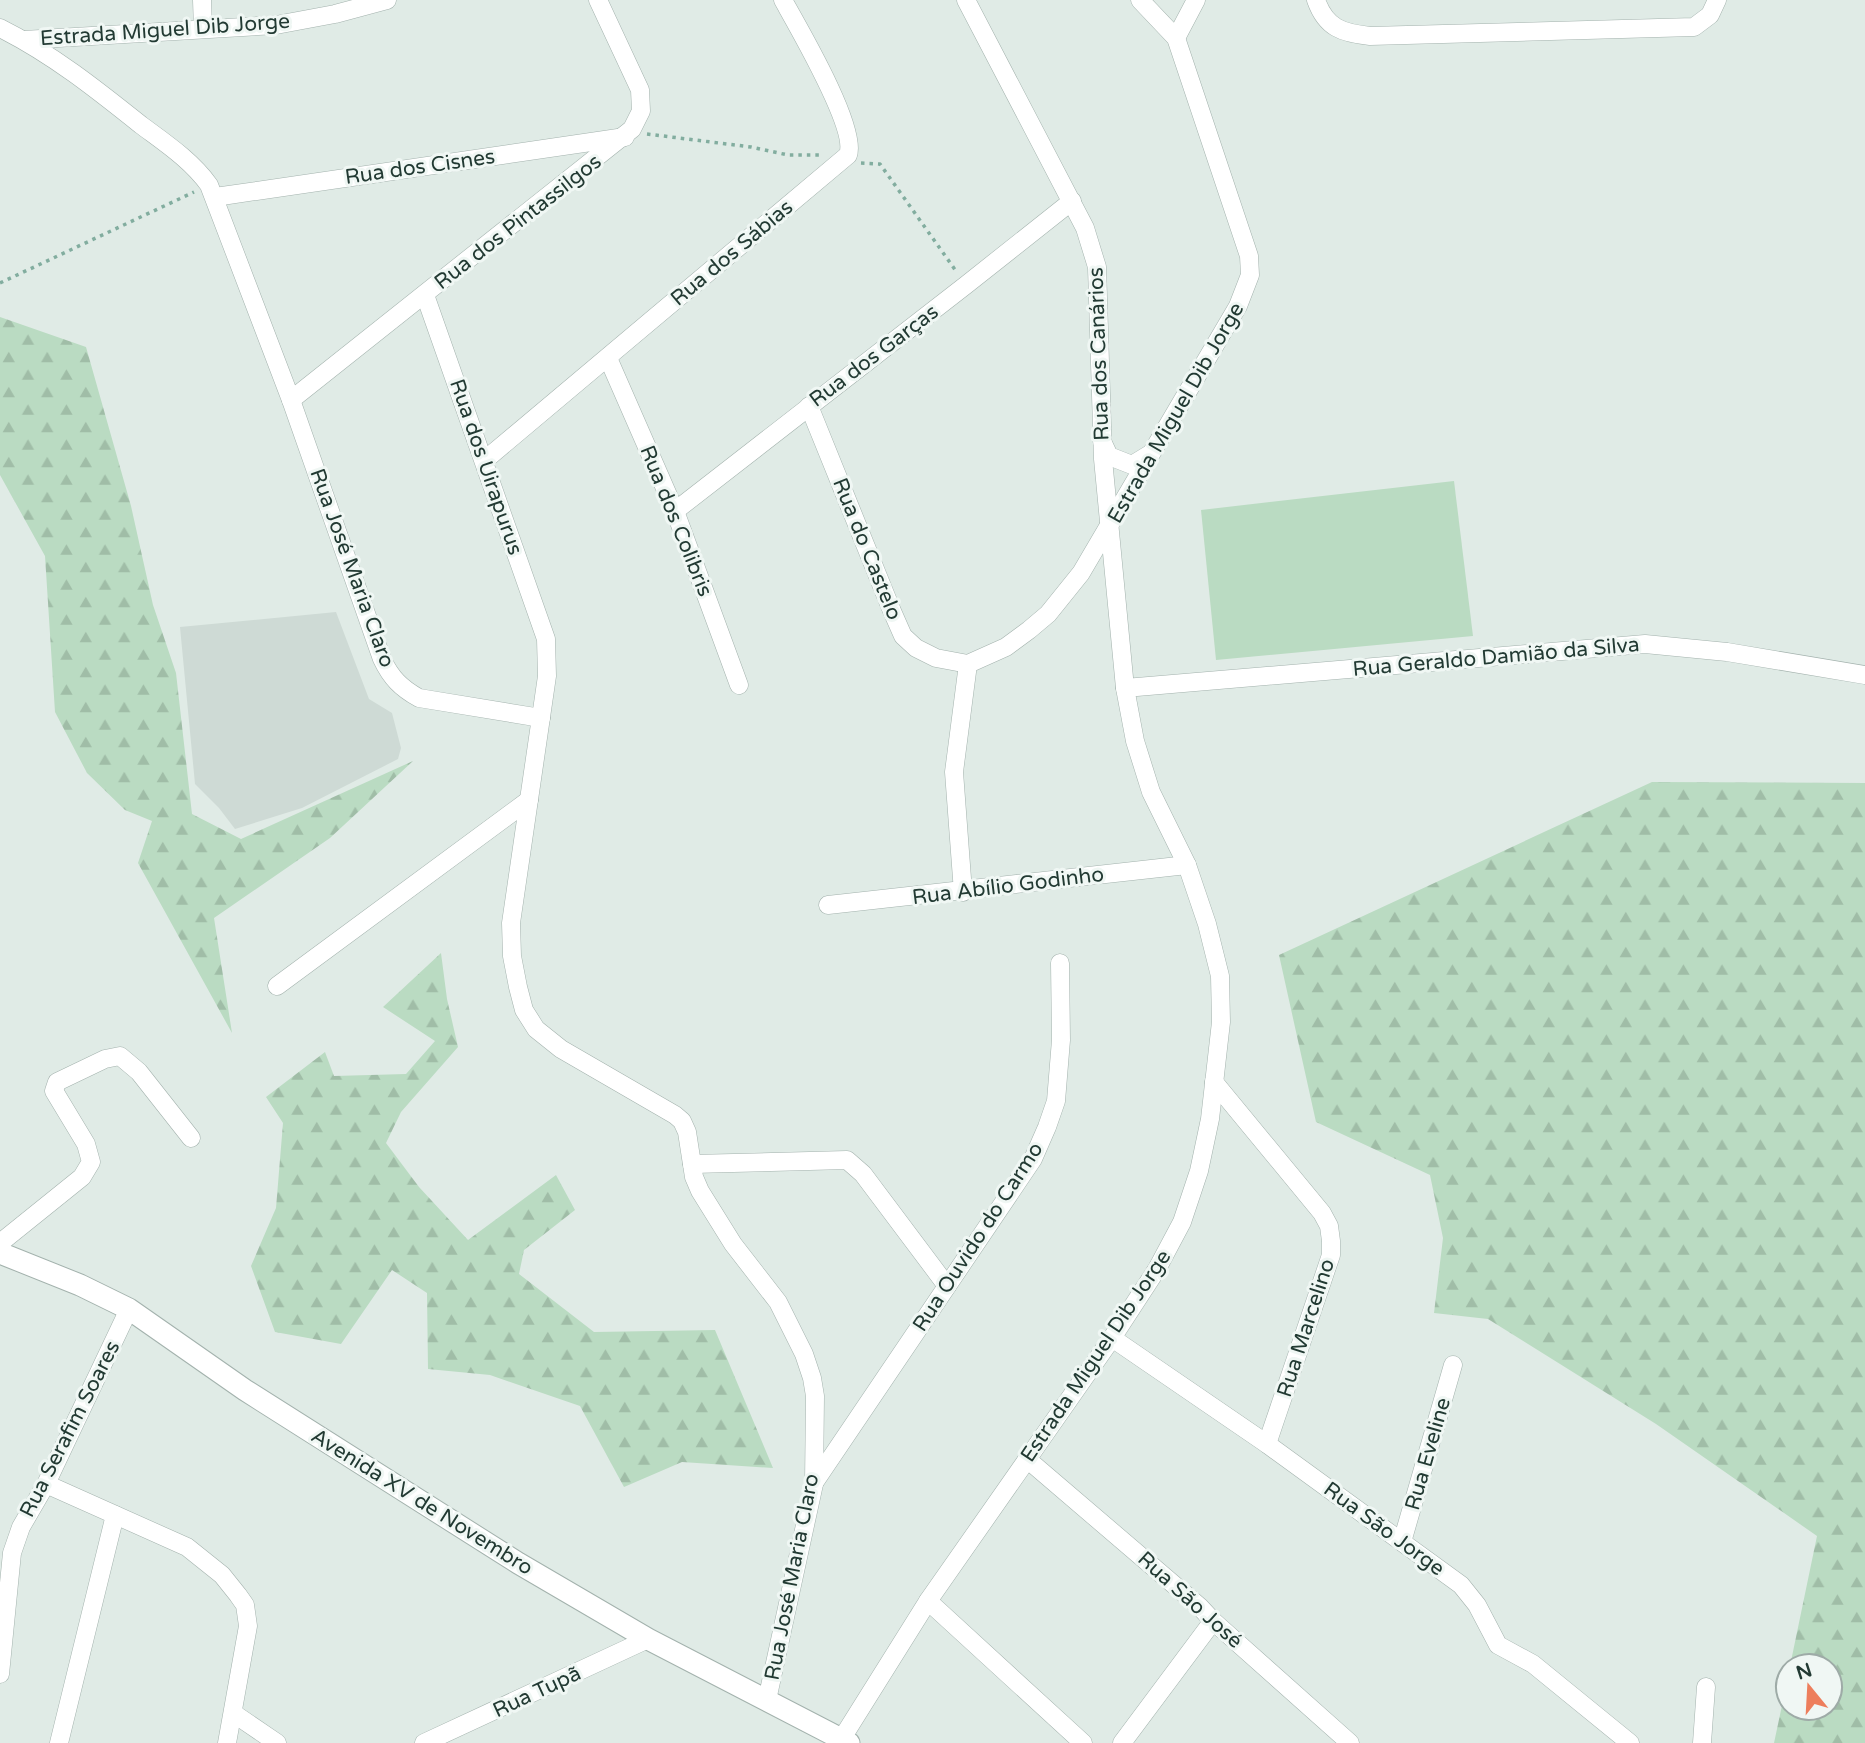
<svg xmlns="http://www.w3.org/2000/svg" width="1865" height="1743" viewBox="0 0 1865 1743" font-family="'Varela Round',sans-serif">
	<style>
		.built { fill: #cedad5 }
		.forest { fill: url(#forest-firs) }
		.pitch { fill: #badbc2 }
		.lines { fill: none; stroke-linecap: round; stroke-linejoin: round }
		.minor-casing { stroke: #a3b2ad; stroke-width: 19 }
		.tertiary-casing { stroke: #a3b2ad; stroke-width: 23 }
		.path { stroke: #82ad9f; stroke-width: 3.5; stroke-dasharray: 3.5 5; stroke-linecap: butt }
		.minor { stroke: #fff; stroke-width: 18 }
		.tertiary { stroke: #fff; stroke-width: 21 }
		.labels { text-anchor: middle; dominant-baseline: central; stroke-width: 6; stroke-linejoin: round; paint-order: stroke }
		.street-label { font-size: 21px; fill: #223a33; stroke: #f0f7f4 }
	</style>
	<defs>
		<pattern id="forest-firs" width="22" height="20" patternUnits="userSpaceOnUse" patternTransform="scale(1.75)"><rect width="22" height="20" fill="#badbc2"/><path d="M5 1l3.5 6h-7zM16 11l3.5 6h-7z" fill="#a0bda7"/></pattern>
	</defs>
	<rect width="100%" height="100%" fill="#e0ebe6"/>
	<polygon class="built" points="336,612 369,699 392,713 401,748 398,759 302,808 235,829 219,808 195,784 180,627"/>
	<g class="forest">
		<polygon points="0,317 86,347 131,506 153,605 176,673 192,814 241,839 413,761 330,838 214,918 232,1033 138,863 152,821 125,810 87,773 55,712 45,556 0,475"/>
		<polygon points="1652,782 1865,783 1865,1743 1774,1743 1788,1677 1788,1708 1830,1708 1830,1666 1790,1666 1817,1536 1656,1424 1488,1319 1434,1313 1443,1238 1430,1175 1316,1122 1279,955"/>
		<polygon points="441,953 447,999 458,1047 401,1112 386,1143 419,1187 468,1240 556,1175 575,1210 524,1250 519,1274 594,1332 715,1330 773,1468 682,1462 624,1487 580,1406 490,1375 428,1369 427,1293 392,1270 341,1344 275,1332 251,1266 276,1208 283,1123 266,1097 325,1052 334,1076 406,1074 435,1041 383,1007"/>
	</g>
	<polygon class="pitch" points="1454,481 1473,636 1216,660 1201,510"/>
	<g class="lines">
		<g class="minor-casing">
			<g id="minor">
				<polyline points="202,0 203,29"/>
				<path d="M 1316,0 C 1326,28 1342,33 1370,36 L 1694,27 L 1710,15 L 1717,0"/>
				<path d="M 0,28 C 52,54 96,89 141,125 C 165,143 191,160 209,185 L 291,400 L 382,659 C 391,678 401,688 419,698 L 541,718"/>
				<polyline points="1176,38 1196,0"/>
				<polyline points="24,40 276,25 335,14 387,0"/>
				<polyline points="215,197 625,137"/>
				<polyline points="425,295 546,639 547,676 511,923 512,956 518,987 524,1010 536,1029 561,1049 675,1115 682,1121 687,1132 694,1177 700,1191 733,1244 778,1302 804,1354 812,1378 815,1396 814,1484 767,1700"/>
				<polyline points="608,358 675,511 739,685"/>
				<polyline points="291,400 632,129 641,111 640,90 598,0"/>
				<polyline points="809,406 892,611 903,636 916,648 936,658 968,664 1006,647 1029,630 1048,614 1081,573 1238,306 1250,275 1249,256 1176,38 1140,0"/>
				<polyline points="1102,441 1109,456 1132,465 1150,454"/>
				<path d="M 485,460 L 848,155 C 858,129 798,27 783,0"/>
				<polyline points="675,511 966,285 1072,201"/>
				<polyline points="1125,688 1645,644 1727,652 1865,675"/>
				<polyline points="963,892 954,772 968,664"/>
				<polyline points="828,905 1187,865"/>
				<polyline points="277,986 529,800"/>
				<polyline points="1214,1082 1322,1213 1329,1226 1331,1241 1331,1255 1267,1444"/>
				<polyline points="692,1164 847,1160 863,1174 947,1286"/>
				<polyline points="0,1243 82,1177 91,1162 86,1144 54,1091 57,1082 105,1059 120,1056 139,1072 191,1138"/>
				<polyline points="1112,1338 1267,1444 1461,1585 1477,1605 1498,1645 1533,1664 1630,1743"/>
				<polyline points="1027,1459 1200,1607 1213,1621 1350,1743"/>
				<polyline points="814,1483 1033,1159 1047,1127 1056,1101 1061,1040 1060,963"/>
				<polyline points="46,1484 187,1547 222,1575 238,1595 245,1605 248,1626 227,1743"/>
				<polyline points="1402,1542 1453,1365"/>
				<polyline points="928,1601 1083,1743"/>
				<polyline points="0,1674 12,1553 21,1527 46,1484 129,1309"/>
				<polyline points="233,1713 277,1743"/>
				<polyline points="59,1743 115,1515"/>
				<polyline points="424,1743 648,1639"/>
				<polyline points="839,1743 928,1601 1112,1338 1157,1269 1182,1222 1199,1171 1210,1119 1221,1022 1220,976 1207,924 1187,865 1151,792 1135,741 1125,688 1103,459 1097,267 1085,228 966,0"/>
				<polyline points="1122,1743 1213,1621"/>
				<polyline points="1702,1743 1706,1687"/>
			</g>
		</g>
		<g class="tertiary-casing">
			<polyline id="tertiary" points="0,1253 80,1285 129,1309 245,1390 518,1563 648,1639 849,1743"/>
		</g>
		<g class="path">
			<polyline points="647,134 751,147 788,155 823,155"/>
			<polyline points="861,163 880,164 956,271"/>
			<polyline points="0,283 194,192"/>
		</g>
		<use href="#minor" class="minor"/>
		<use href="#tertiary" class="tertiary"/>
	</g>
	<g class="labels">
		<g class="street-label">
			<text transform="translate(165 30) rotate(-4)">Estrada Miguel Dib Jorge</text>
			<text transform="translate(420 167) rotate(-8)">Rua dos Cisnes</text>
			<text transform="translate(518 222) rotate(-38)">Rua dos Pintassilgos</text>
			<text transform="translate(732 253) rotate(-40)">Rua dos Sábias</text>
			<text transform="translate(1099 354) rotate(-92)">Rua dos Canários</text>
			<text transform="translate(874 356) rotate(-37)">Rua dos Garças</text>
			<text transform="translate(1176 413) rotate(-60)">Estrada Miguel Dib Jorge</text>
			<text transform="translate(486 467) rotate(71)">Rua dos Uirapurus</text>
			<text transform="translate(676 521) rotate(68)">Rua dos Colibris</text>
			<text transform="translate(867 549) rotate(68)">Rua do Castelo</text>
			<text transform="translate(352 568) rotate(70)">Rua José Maria Claro</text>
			<text transform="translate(1496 657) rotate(-5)">Rua Geraldo Damião da Silva</text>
			<text transform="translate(1008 886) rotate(-7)">Rua Abílio Godinho</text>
			<text transform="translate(978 1237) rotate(-57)">Rua Ouvido do Carmo</text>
			<text transform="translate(1306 1328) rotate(-72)">Rua Marcelino</text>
			<text transform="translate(1096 1356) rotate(-56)">Estrada Miguel Dib Jorge</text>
			<text transform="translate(70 1429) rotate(-63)">Rua Serafim Soares</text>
			<text transform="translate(1428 1454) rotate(-74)">Rua Eveline</text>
			<text transform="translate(422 1502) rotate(32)">Avenida XV de Novembro</text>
			<text transform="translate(1384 1529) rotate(36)">Rua São Jorge</text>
			<text transform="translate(792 1577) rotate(-79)">Rua José Maria Claro</text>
			<text transform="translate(1190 1600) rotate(42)">Rua São José</text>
			<text transform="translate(537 1692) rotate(-25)">Rua Tupã</text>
		</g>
	</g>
	<g transform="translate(1809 1687) rotate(342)"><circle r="33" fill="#f0f7f4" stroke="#9eaba7" stroke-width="2"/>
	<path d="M0-5L12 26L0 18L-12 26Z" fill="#ed7e5c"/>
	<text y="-10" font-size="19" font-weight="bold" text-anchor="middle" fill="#223a33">N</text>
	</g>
</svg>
